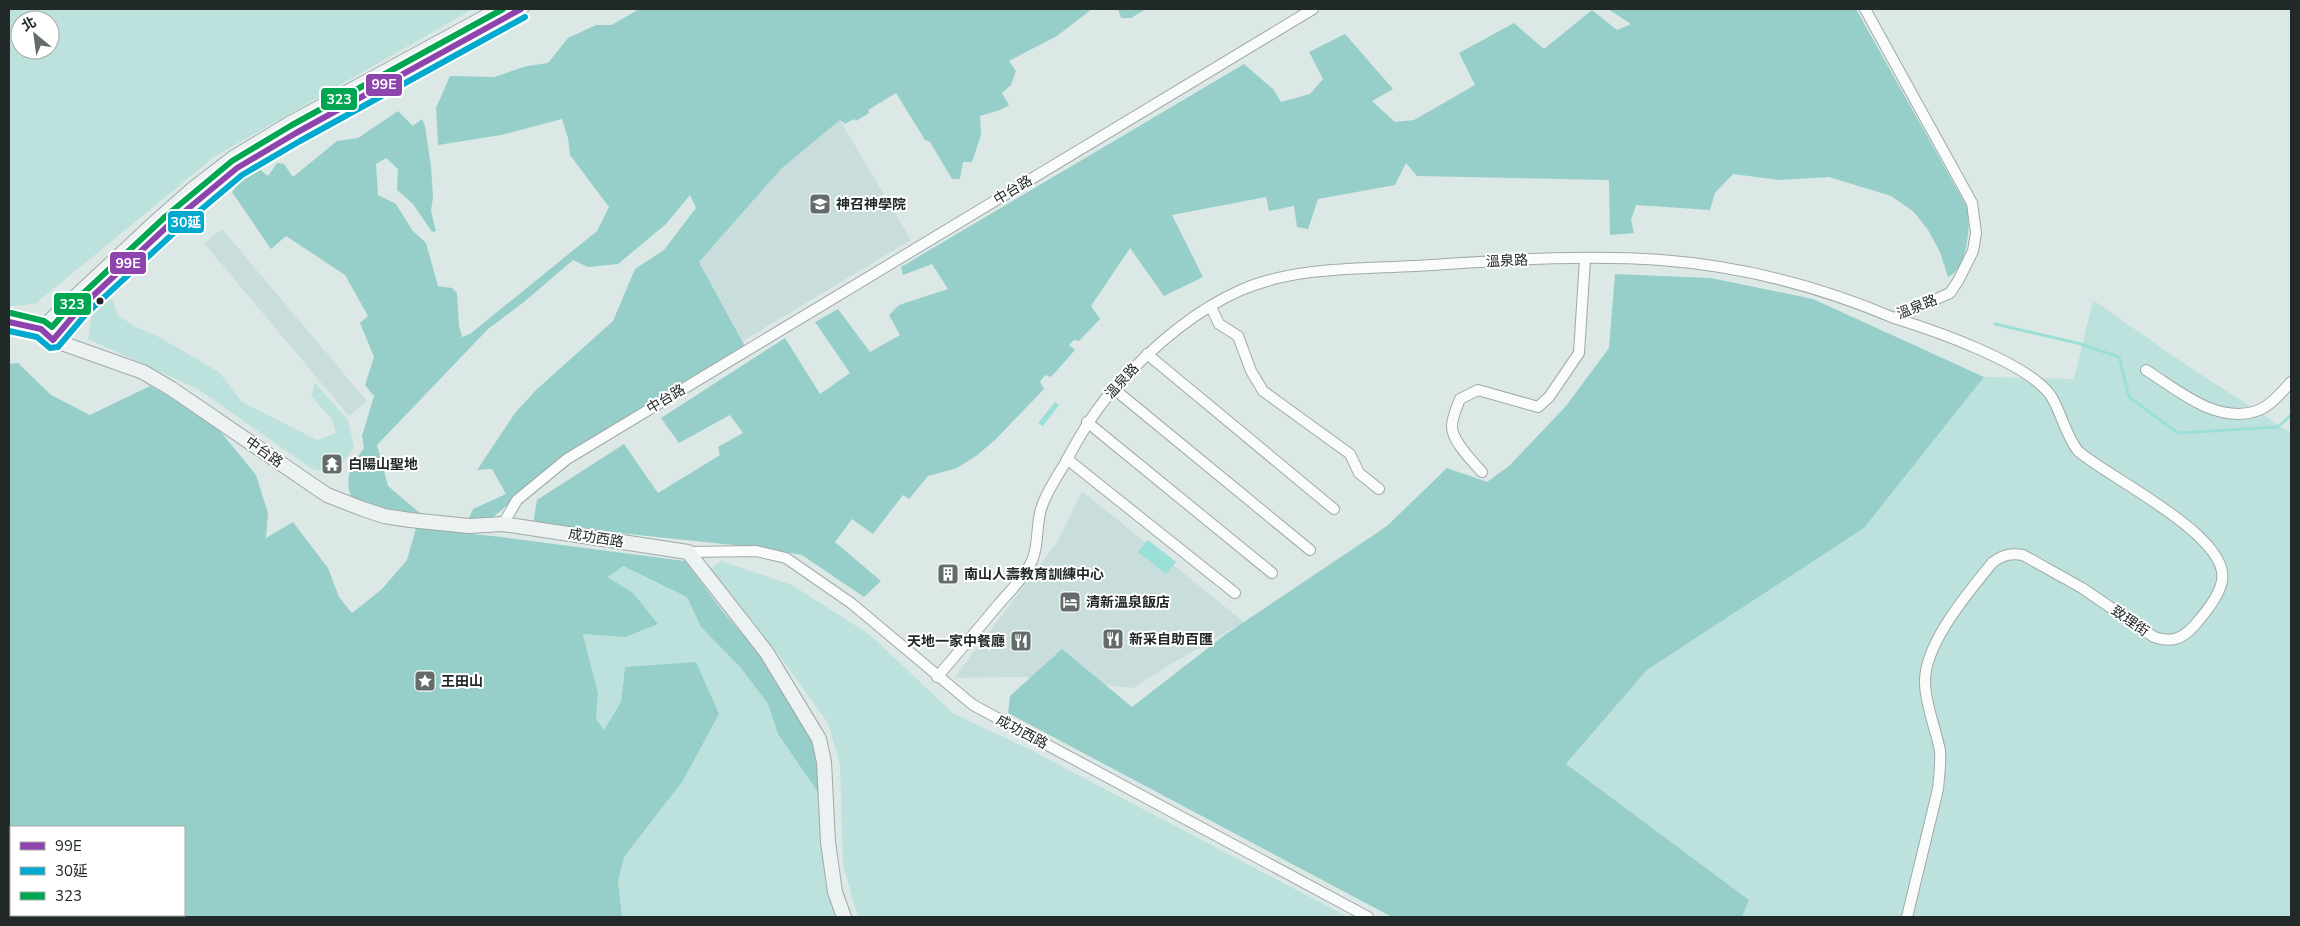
<svg xmlns="http://www.w3.org/2000/svg" width="2300" height="926" viewBox="0 0 2300 926" font-family="'Nunito Sans','Noto Sans TC',sans-serif">
	<style>
		.built { fill: #c9dedc }
		.green { fill: #bde1dc; fill-rule: evenodd }
		.forest { fill: #96cfc9; fill-rule: evenodd }
		.water { fill: #9be0d8 }
		.lines { fill: none; stroke-linecap: round; stroke-linejoin: round }
		.stream { stroke: #9be0d8; stroke-width: 3 }
		.street-casing { stroke: #a0a9a8; stroke-width: 12 }
		.secondary-casing { stroke: #a0a9a8; stroke-width: 16 }
		.street { stroke: #fafcfb; stroke-width: 10 }
		.secondary { stroke: #ecf1f1; stroke-width: 14 }
		.bus-1-casing { stroke: #fff; stroke-width: 10 }
		.bus-2-casing { stroke: #fff; stroke-width: 10 }
		.bus-3-casing { stroke: #fff; stroke-width: 10 }
		.bus-1 { stroke: #8e44ad; stroke-width: 6 }
		.bus-2 { stroke: #00a9ce; stroke-width: 6 }
		.bus-3 { stroke: #00a651; stroke-width: 6 }
		.bus-dot { fill: #222a29; stroke: #fff; stroke-width: 2 }
		.labels { text-anchor: middle; dominant-baseline: central; stroke-width: 4; stroke-linejoin: round; paint-order: stroke }
		.street-label { font-size: 14px; fill: #222a29; stroke: #fff }
		.poi-label { font-size: 14px; font-weight: bold; fill: #222a29; stroke: #fff; text-anchor: start }
		.line-badge { stroke: #fff; stroke-width: 2 }
		.badge-label { font-size: 14px; text-anchor: middle; font-weight: bold; fill: #fff }
	</style>
	<rect width="100%" height="100%" fill="#dce8e6"/>
	<g class="built">
		<polygon points="840,120 911,240 743,341 699,262 781,169"/>
		<polygon points="222,229 367,401 349,416 204,243"/>
		<polygon points="1082,491 1244,622 1166,667 1134,688 1025,677 954,678 1058,541"/>
	</g>
	<g class="green">
		<path d="M 9,9 L 473,9 L 214,157 L 35,304 L 9,306 ZM 20,20 L 50,20 L 50,50 L 20,50 Z"/>
		<path d="M 106,300 L 113,300 L 117,314 L 135,327 L 157,336 L 219,372 L 242,402 L 317,440 L 336,433 L 332,419 L 311,396 L 315,383 L 348,420 L 354,447 C 341,467 338,476 312,469 L 198,389 L 88,339 L 92,314 Z"/>
		<polygon points="2093,300 2179,360 2291,433 2291,917 1742,917 1749,900 1566,765 1647,670 1864,528 1984,377 2074,379"/>
		<polygon points="721,561 792,585 869,634 954,714 1027,748 1348,917 858,917 843,865 840,765 828,723 773,647 738,616 710,569"/>
		<polygon points="623,566 687,597 701,627 741,668 768,704 778,734 830,810 844,917 622,917 618,881 624,857 682,782 625,667 621,702 604,730 596,719 598,693 583,633 625,637 633,593 608,576"/>
	</g>
	<g class="forest">
		<path d="M 639,9 L 1092,9 L 1057,36 L 1009,61 L 1016,71 L 1011,85 L 1002,93 L 1009,105 L 1000,110 L 980,116 L 981,135 L 972,162 L 963,162 L 960,179 L 952,179 L 930,142 L 925,140 L 896,93 L 868,110 L 869,113 L 856,121 L 854,119 L 845,124 L 840,120 L 781,169 L 699,262 L 745,346 L 564,457 L 491,519 L 468,520 L 473,509 L 506,494 L 492,469 L 477,470 L 515,413 L 536,390 L 613,321 L 635,269 L 664,250 L 696,208 L 690,195 L 666,224 L 618,264 L 588,267 L 573,260 L 524,302 L 488,329 L 377,445 L 388,486 L 421,514 L 381,508 L 351,497 C 344,475 352,465 364,448 L 362,436 L 374,396 L 365,385 L 374,357 L 360,323 L 368,316 L 345,275 L 286,236 L 271,249 L 232,192 L 241,180 L 258,168 L 268,176 L 277,163 L 284,164 L 293,177 L 337,141 L 358,138 L 398,111 L 413,126 L 422,119 L 425,126 L 431,166 L 433,197 L 431,211 L 436,231 L 432,232 L 413,204 L 397,190 L 398,169 L 386,158 L 376,164 L 378,195 L 396,204 L 412,230 L 426,243 L 438,286 L 452,288 L 457,293 L 459,326 L 462,337 L 470,334 L 597,231 L 609,207 L 570,155 L 568,138 L 562,119 L 501,135 L 438,145 L 436,108 L 450,76 L 494,77 L 527,66 L 548,63 L 568,38 L 596,25 L 612,25 Z"/>
		<polygon points="1118,9 1146,9 1131,18 1121,18"/>
		<path d="M 1608,9 L 1856,9 L 1968,209 C 1970,228 1968,268 1948,277 L 1940,252 L 1928,230 L 1914,212 L 1891,196 L 1829,177 L 1779,180 L 1733,174 L 1715,193 L 1710,210 L 1636,205 L 1631,220 L 1634,233 L 1610,235 L 1609,180 L 1417,176 L 1406,163 L 1395,185 L 1318,199 L 1308,229 L 1297,227 L 1294,206 L 1269,211 L 1266,197 L 1172,215 L 1203,277 L 1164,296 L 1130,248 L 1091,306 L 1100,319 L 1079,341 L 1074,340 L 1069,345 L 1075,350 L 1051,377 L 1045,375 L 1040,382 L 1044,389 L 995,440 L 976,456 L 957,468 L 928,476 L 909,499 L 903,495 L 873,534 L 852,519 L 835,542 L 881,581 L 864,597 L 802,555 L 762,548 L 533,524 L 537,500 L 624,444 L 658,493 L 720,455 L 718,447 L 743,433 L 730,415 L 679,443 L 661,418 L 785,338 L 820,394 L 850,373 L 815,322 L 838,309 L 870,352 L 900,335 L 889,315 L 899,305 L 948,289 L 932,264 L 903,275 L 901,267 L 1244,64 L 1273,89 L 1281,102 L 1310,94 L 1323,79 L 1309,52 L 1345,34 L 1393,89 L 1372,101 L 1395,122 L 1414,120 L 1475,85 L 1459,53 L 1514,23 L 1544,49 L 1592,10 L 1617,30 L 1631,24 Z"/>
		<polygon points="1615,274 1711,278 1813,299 1984,377 1864,528 1647,670 1566,764 1749,900 1742,917 1392,917 1008,713 1010,696 1062,649 1132,707 1226,634 1387,526 1447,468 1487,482 1509,466 1566,406 1609,348"/>
		<path d="M 18,363 L 51,395 L 90,415 L 150,386 L 211,420 L 256,475 L 268,513 L 266,538 L 293,522 L 328,568 L 339,597 L 352,613 L 382,589 L 407,560 L 416,528 L 501,537 L 685,561 L 724,613 L 797,698 L 827,751 L 830,810 L 778,734 L 768,704 L 741,668 L 701,627 L 687,597 L 623,566 L 608,577 L 633,593 L 658,624 L 625,637 L 583,634 L 598,693 L 596,719 L 604,730 L 621,702 L 625,667 L 696,662 L 719,714 L 682,782 L 624,857 L 618,881 L 622,917 L 9,917 L 9,364 ZM 11,827 L 184,827 L 184,915 L 11,915 Z"/>
	</g>
	<g class="water">
		<polygon points="1055,402 1059,405 1043,426 1038,423"/>
		<polygon points="1148,540 1176,562 1166,574 1138,552"/>
	</g>
	<g class="lines">
		<polyline class="stream" points="1995,324 2077,343 2119,357 2129,397 2178,433 2278,427 2291,415"/>
		<g class="street-casing">
			<g id="street">
				<polyline points="1211,307 1219,324 1238,336 1251,371 1263,391 1350,454 1359,473 1379,489"/>
				<path d="M 1894,318 C 1933,330 2029,363 2051,396 C 2062,414 2065,434 2078,451 C 2109,478 2231,536 2222,581 C 2219,597 2204,614 2194,626 C 2182,639 2171,643 2154,637 L 2082,588 L 2023,555 C 2010,553 2002,555 1992,563 C 1968,593 1923,645 1925,684 C 1926,707 1936,729 1940,751 C 1941,764 1939,776 1938,789 L 1907,917"/>
				<polyline points="9,322 41,329"/>
				<polyline points="1147,354 1334,509"/>
				<path d="M 2146,370 C 2178,390 2218,426 2259,410 C 2270,406 2283,391 2291,382"/>
				<polyline points="1114,389 1310,550"/>
				<polyline points="1087,422 1272,573"/>
				<polyline points="1067,459 1235,593"/>
				<path d="M 1482,472 C 1473,462 1451,440 1452,426 C 1452,417 1457,407 1460,399 L 1478,390 L 1538,407 L 1549,397 L 1579,353 L 1585,259"/>
				<polyline points="503,524 517,500 567,459 1313,9"/>
				<polyline points="688,552 756,551 786,558 851,603 973,705 1368,917"/>
				<path d="M 937,677 C 958,653 978,629 998,605 C 1010,591 1026,576 1033,558 C 1039,542 1036,521 1042,506 C 1047,492 1056,478 1064,465 C 1078,439 1092,414 1112,391 C 1147,352 1191,312 1241,290 C 1294,267 1357,269 1414,266 C 1496,261 1579,254 1661,260 C 1741,266 1821,287 1894,318 L 1950,293 L 1958,281 L 1973,251 L 1976,233 L 1972,203 L 1865,9"/>
			</g>
		</g>
		<g class="secondary-casing">
			<g id="secondary">
				<polyline points="500,9 289,124 233,158 194,188 151,226 41,329 53,340 143,372 172,389 327,495 363,509 384,516 410,520 469,526 503,524 688,552 767,653 819,739 824,762 828,842 835,892 844,917"/>
				<polyline points="53,340 80,308 172,222 237,168 296,133 521,9"/>
			</g>
		</g>
		<use href="#street" class="street"/>
		<use href="#secondary" class="secondary"/>
		<g class="bus-1-casing">
			<polyline id="bus-1" points="9,322 41,329 53,340 80,308 172,222 237,168 296,133 521,9"/>
		</g>
		<g class="bus-2-casing">
			<polyline id="bus-2" points="9,331 37,337 50,348 58,347 86,314 178,229 242,175 300,141 525,17"/>
		</g>
		<g class="bus-3-casing">
			<polyline id="bus-3" points="11,313 44,321 52,327 74,302 166,216 232,161 292,125 503,9"/>
		</g>
		<use href="#bus-1" class="bus-1"/>
		<use href="#bus-2" class="bus-2"/>
		<use href="#bus-3" class="bus-3"/>
	</g>
	<defs>
		<g id="university-square" transform="scale(1.125)"><rect x="-9" y="-9" width="18" height="18" rx="4" fill="#636c6b" stroke="#fff"/><path d="M0-5L7-2L0 1L-7-2ZM-4 1L0 2.5L4 1V4Q0 6-4 4Z" fill="#fff"/></g>
		<g id="temple-square" transform="scale(1.125)"><rect x="-9" y="-9" width="18" height="18" rx="4" fill="#636c6b" stroke="#fff"/><path d="M0-6L5-2H3V0L6.5 2.5H4V6H1.5V3h-3V6H-4V2.5H-6.5L-3 0V-2H-5Z" fill="#fff"/></g>
		<g id="building-square" transform="scale(1.125)"><rect x="-9" y="-9" width="18" height="18" rx="4" fill="#636c6b" stroke="#fff"/><path d="M-4-6H4V6H1V3H-1V6H-4ZM-2.5-4.3h1.7v1.8h-1.7ZM.8-4.3h1.7v1.8H.8ZM-2.5-1h1.7V.8h-1.7ZM.8-1h1.7V.8H.8Z" fill="#fff"/></g>
		<g id="hotel-square" transform="scale(1.125)"><rect x="-9" y="-9" width="18" height="18" rx="4" fill="#636c6b" stroke="#fff"/><path d="M-6-4.5h1.5V1H6V5H4.5V3h-9V5H-6ZM-4 0a1.8 1.8 0 1 1 3.6 0ZM.5 0V-2.5h3Q6-2.5 6 0Z" fill="#fff"/></g>
		<g id="restaurant-square" transform="scale(1.125)"><rect x="-9" y="-9" width="18" height="18" rx="4" fill="#636c6b" stroke="#fff"/><path d="M-5-6h1v4h1v-4h1v4h1v-4h1v5L-1.5 .5V6h-2V.5L-5-1ZM5-6V6H3V1.5H1.5Q1.5-4 5-6Z" fill="#fff"/></g>
		<g id="sight-square" transform="scale(1.125)"><rect x="-9" y="-9" width="18" height="18" rx="4" fill="#636c6b" stroke="#fff"/><path d="M0-6L1.8-2.2L6-1.7L2.9 1.2L3.7 5.4L0 3.3L-3.7 5.4L-2.9 1.2L-6-1.7L-1.8-2.2Z" fill="#fff"/></g>
	</defs>
	<g fill-rule="evenodd">
		<use href="#university-square" x="820" y="204"/>
		<use href="#temple-square" x="332" y="464"/>
		<use href="#building-square" x="948" y="574"/>
		<use href="#hotel-square" x="1070" y="602"/>
		<use href="#restaurant-square" x="1113" y="639"/>
		<use href="#restaurant-square" x="1021" y="641"/>
		<use href="#sight-square" x="425" y="681"/>
	</g>
	<circle class="bus-dot" cx="100" cy="301" r="4.5"/>
	<g class="labels">
		<g class="street-label">
			<text transform="translate(1013 190) rotate(-31)">中台路</text>
			<text transform="translate(1507 261) rotate(-3)">溫泉路</text>
			<text transform="translate(1917 307) rotate(-22)">溫泉路</text>
			<text transform="translate(1122 381) rotate(-47)">溫泉路</text>
			<text transform="translate(666 399) rotate(-31)">中台路</text>
			<text transform="translate(264 452) rotate(35)">中台路</text>
			<text transform="translate(596 538) rotate(9)">成功西路</text>
			<text transform="translate(2130 621) rotate(35)">致理街</text>
			<text transform="translate(1022 732) rotate(28)">成功西路</text>
		</g>
		<g class="poi-label">
			<text x="836" y="204">神召神學院</text>
			<text x="348" y="464">白陽山聖地</text>
			<text x="964" y="574">南山人壽教育訓練中心</text>
			<text x="1086" y="602">清新溫泉飯店</text>
			<text x="1129" y="639">新采自助百匯</text>
			<text x="1005" y="641" text-anchor="end">天地一家中餐廳</text>
			<text x="441" y="681">王田山</text>
		</g>
	</g>
	<g class="line-badge">
		<rect x="365" y="73" width="38" height="24" rx="5" fill="#8e44ad"/>
		<rect x="320" y="87" width="38" height="24" rx="5" fill="#00a651"/>
		<rect x="167" y="210" width="38" height="24" rx="5" fill="#00a9ce"/>
		<rect x="109" y="251" width="38" height="24" rx="5" fill="#8e44ad"/>
		<rect x="53" y="292" width="39" height="24" rx="5" fill="#00a651"/>
	</g>
	<g class="badge-label">
		<text x="384" y="89">99E</text>
		<text x="339" y="104">323</text>
		<text x="186" y="227">30延</text>
		<text x="128" y="268">99E</text>
		<text x="72" y="309">323</text>
	</g>
	<rect width="2300" height="926" fill="none" stroke="#222a29" stroke-width="20"/>
	<rect x="10" y="826" width="175" height="90" fill="#ffffff" stroke="#a7aaa9"/>
	<rect x="20" y="842" width="25" height="8" fill="#8e44ad" stroke="#a7aaa9"/>
	<text x="55" y="851" font-size="15" fill="#222a29">99E</text>
	<rect x="20" y="867" width="25" height="8" fill="#00a9ce" stroke="#a7aaa9"/>
	<text x="55" y="876" font-size="15" fill="#222a29">30延</text>
	<rect x="20" y="892" width="25" height="8" fill="#00a651" stroke="#a7aaa9"/>
	<text x="55" y="901" font-size="15" fill="#222a29">323</text>
	<g transform="translate(35 35) rotate(331)"><circle r="24" fill="#ffffff" stroke="#a7aaa9"/>
	<path d="M0-4L9 19L0 12L-9 19Z" fill="#636c6b"/>
	<text y="-8" font-size="14" font-weight="bold" text-anchor="middle" fill="#222a29">北</text>
	</g>
</svg>
